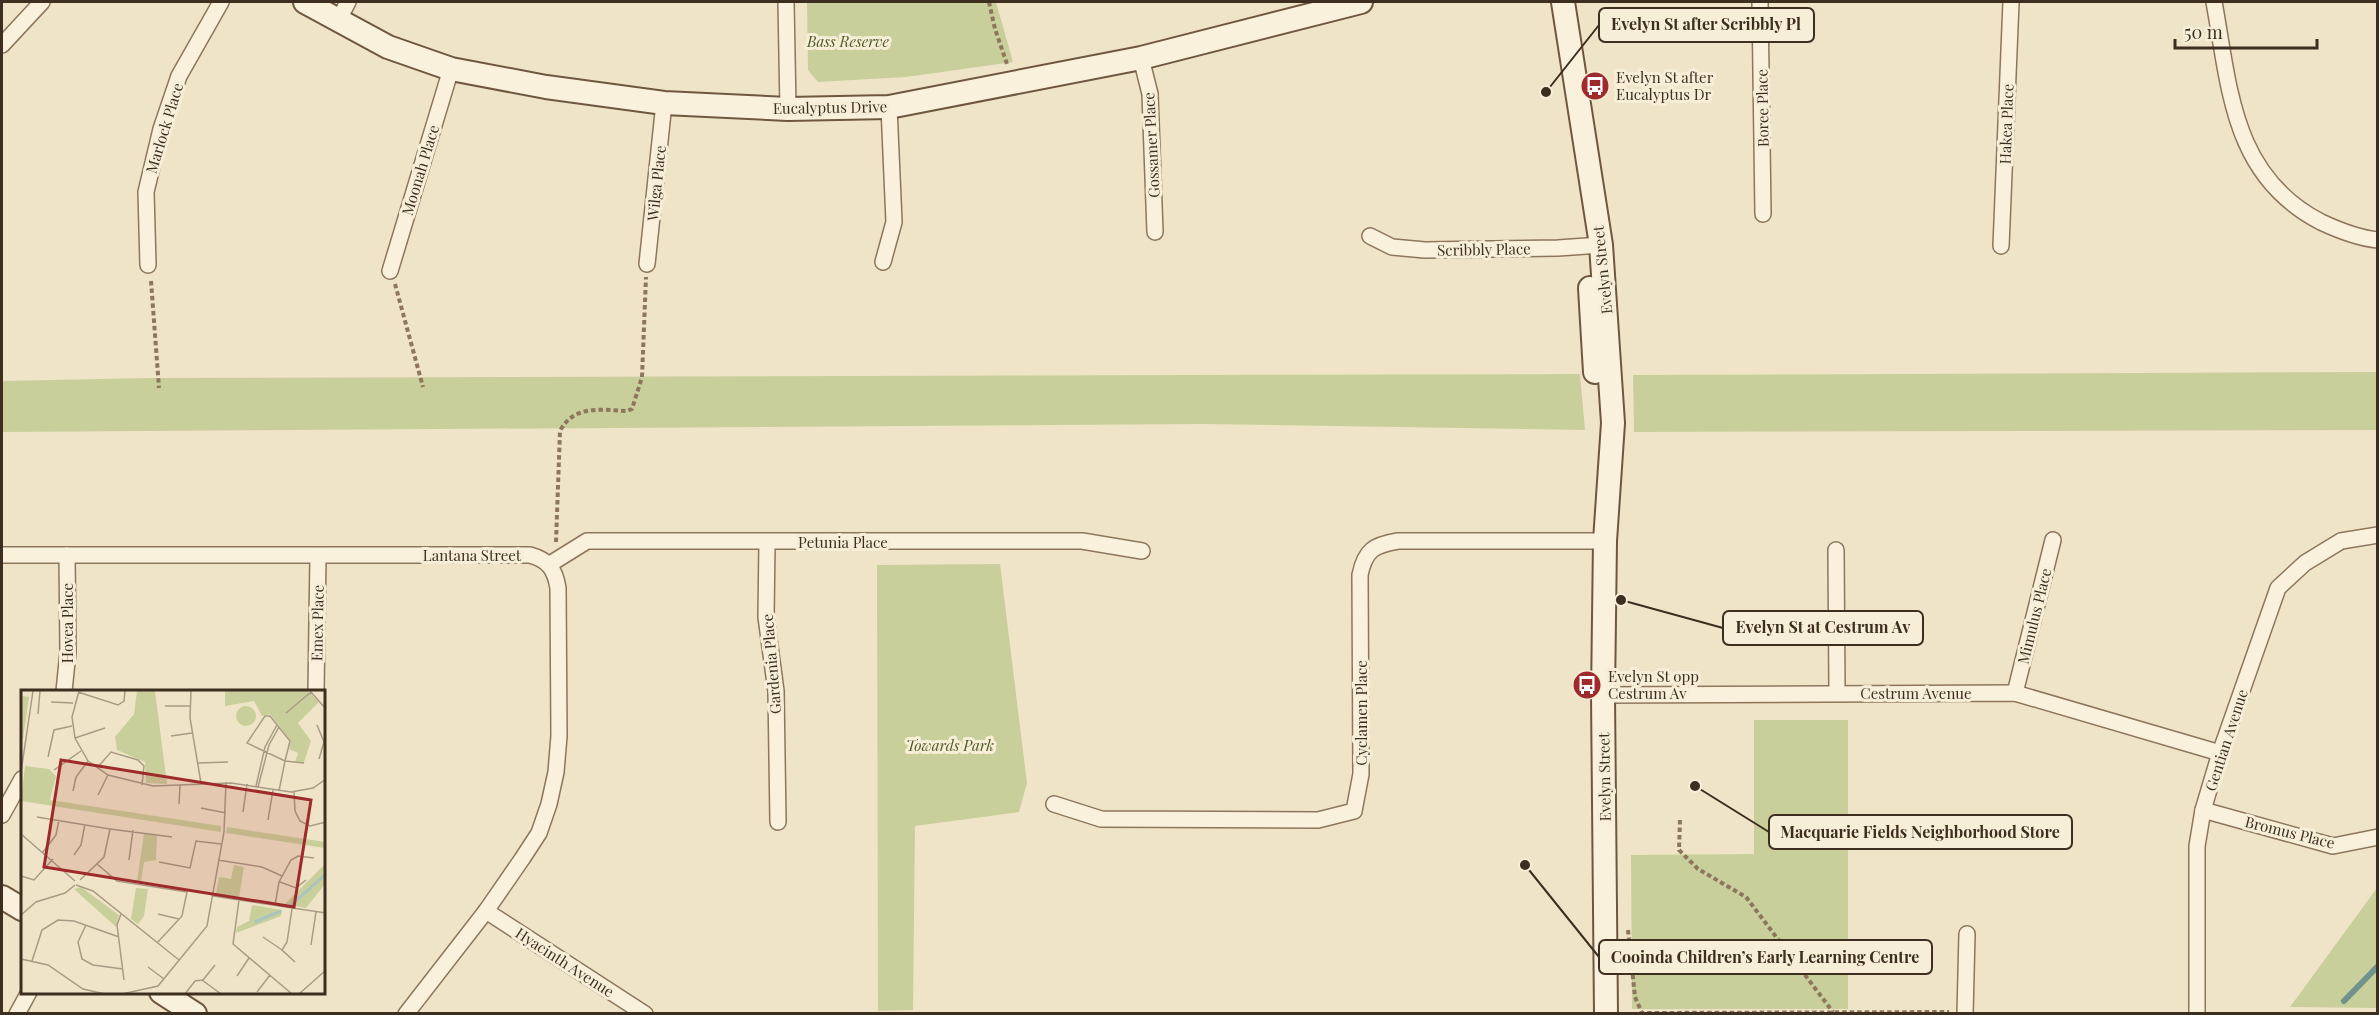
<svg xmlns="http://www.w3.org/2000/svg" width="2379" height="1015" viewBox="0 0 2379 1015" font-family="'Playfair Display',serif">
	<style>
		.green { fill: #c9cf9b }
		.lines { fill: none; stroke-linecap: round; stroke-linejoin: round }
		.stream { stroke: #6f938a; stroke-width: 6 }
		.street-casing { stroke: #8d765c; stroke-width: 18 }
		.secondary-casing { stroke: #6f573f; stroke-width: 26 }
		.path { stroke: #8d765c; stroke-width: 4; stroke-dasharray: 4.5 3; stroke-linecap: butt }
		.street { stroke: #faf1dc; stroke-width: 15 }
		.secondary { stroke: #faf1dc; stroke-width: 22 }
		.labels { text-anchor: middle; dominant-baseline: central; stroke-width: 6; stroke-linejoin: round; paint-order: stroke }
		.park-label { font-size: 15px; font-style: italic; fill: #4d5a26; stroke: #f7eed8 }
		.poi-label { font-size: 15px; fill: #3d2e20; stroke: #f7eed8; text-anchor: start }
		.street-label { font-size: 15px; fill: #3d2e20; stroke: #f7eed8 }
		.inset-river { fill: none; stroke: #a9c4bc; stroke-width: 3 }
		.inset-road { fill: none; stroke: #a89b85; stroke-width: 1.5 }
		.view { fill: #9e2a2b; fill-opacity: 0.15; stroke: #9e2a2b; stroke-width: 3 }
		.inset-edge { fill: none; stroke: #3d2e20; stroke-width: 3 }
		.leader { fill: none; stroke: #3d2e20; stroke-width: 2 }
		.callout-dot { fill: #3d2e20; stroke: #f7eed8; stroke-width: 2 }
		.callout { fill: #f7eed8; stroke: #3d2e20; stroke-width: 2 }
		.callout-label { font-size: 16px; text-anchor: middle; font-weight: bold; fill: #3d2e20 }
	</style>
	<rect width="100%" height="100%" fill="#f0e4c8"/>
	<g class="green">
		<polygon points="807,2 996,2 1013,62 906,77 818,82 808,70"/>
		<polygon points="2377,372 2377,430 1634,432 1633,375"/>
		<polygon points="1580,374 1585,430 1203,424 2,432 2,381 149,378"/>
		<polygon points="1000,564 1027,783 1019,812 915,826 913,1010 878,1011 877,565"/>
		<polygon points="1754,720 1848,720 1848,1009 1632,1009 1631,855 1754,854"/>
		<polygon points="2377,887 2377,1008 2290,1007 2377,888"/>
	</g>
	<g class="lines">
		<polyline class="stream" points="2344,1001 2378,966"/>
		<g class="street-casing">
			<g id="street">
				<polyline points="786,2 788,109"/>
				<polyline points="1760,2 1763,214"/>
				<path d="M 2214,2 C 2230,89 2232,176 2321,222 C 2338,230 2358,238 2378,240"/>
				<polyline points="339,19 348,2"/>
				<polyline points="2,45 42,2"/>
				<polyline points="1141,58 1150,94 1155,232"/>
				<polyline points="1370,236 1392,247 1425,250 1558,248 1601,245"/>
				<polyline points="2001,246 2011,2"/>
				<polyline points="883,262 894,222 889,107"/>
				<polyline points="647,264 664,103"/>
				<polyline points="148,265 146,192 161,129 179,76 221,2"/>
				<polyline points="390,271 451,69"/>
				<polyline points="767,542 766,617 776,691 778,822"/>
				<polyline points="1836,550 1837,693"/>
				<path d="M 2,555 L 530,555 C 549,560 555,570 558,588 L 559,736 L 556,772 L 549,804 L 539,833 L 522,859 L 486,911 L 406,1014"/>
				<polyline points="550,564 587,541 1082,541 1142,551"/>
				<polyline points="64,691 68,652 67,555"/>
				<polyline points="316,691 318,556"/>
				<polyline points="2015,693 2053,540"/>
				<polyline points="1603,695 2015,693 2220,753"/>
				<path d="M 1054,804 L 1101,819 L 1318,820 L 1354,811 L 1361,774 L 1360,575 C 1365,550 1374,545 1398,541 L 1605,541"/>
				<polyline points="2203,810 2333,846 2378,837"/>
				<polyline points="2,815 22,779"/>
				<polyline points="486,911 645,1014"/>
				<polyline points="17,1014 29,992"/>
				<polyline points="1965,1014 1967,934"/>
				<polyline points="2197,1014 2197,846 2203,810 2220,753 2278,588 2305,563 2341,541 2378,535"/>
			</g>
		</g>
		<g class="secondary-casing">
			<g id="secondary">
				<polyline points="305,2 388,47 451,69 546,87 664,103 788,109 889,107 1141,58 1361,2"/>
				<polyline points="1563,2 1601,245 1613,423 1605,541 1603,695 1606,1014"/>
				<polyline points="1590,288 1595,372"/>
				<polyline points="2,897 22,909"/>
				<polyline points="161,992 195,1014"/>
			</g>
		</g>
		<g class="path">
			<polyline points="989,2 995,29 1007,64"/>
			<polyline points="151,281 159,388"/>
			<polyline points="395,284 423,387"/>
			<path d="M 556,542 L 560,431 C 574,404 602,410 627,411 L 632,409 L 642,377 L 646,277"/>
			<polyline points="1680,820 1679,850 1698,869 1746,897 1833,1012"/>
			<polyline points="1628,930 1635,997 1642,1013 1949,1012"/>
		</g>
		<use href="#street" class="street"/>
		<use href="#secondary" class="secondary"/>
	</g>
	<defs>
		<g id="bus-disc" transform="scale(1.5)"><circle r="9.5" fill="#9e2a2b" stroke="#f7eed8"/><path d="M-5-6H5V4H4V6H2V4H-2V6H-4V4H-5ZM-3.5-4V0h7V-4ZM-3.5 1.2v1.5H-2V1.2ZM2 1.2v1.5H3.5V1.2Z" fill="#fff"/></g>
	</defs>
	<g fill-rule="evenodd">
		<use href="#bus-disc" x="1595" y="86"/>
		<use href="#bus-disc" x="1587" y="685"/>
	</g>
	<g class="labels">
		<g class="park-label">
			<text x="848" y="41">Bass Reserve</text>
			<text x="950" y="745">Towards Park</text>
		</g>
		<g class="poi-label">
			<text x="1616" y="77">Evelyn St after<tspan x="1616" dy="17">Eucalyptus Dr</tspan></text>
			<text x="1608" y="676">Evelyn St opp<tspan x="1608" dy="17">Cestrum Av</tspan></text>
		</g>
		<g class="street-label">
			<text transform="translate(830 107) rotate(-1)">Eucalyptus Drive</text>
			<text transform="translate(1762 108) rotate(-91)">Boree Place</text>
			<text transform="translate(2006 124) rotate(-88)">Hakea Place</text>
			<text transform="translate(164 128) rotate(-73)">Marlock Place</text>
			<text transform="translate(1151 145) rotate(-93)">Gossamer Place</text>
			<text transform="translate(420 170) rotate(-73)">Moonah Place</text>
			<text transform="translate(656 183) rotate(-84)">Wilga Place</text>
			<text transform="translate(1484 249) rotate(-1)">Scribbly Place</text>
			<text transform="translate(1602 270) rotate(-96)">Evelyn Street</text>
			<text x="843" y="542">Petunia Place</text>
			<text x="472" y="555">Lantana Street</text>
			<text transform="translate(2034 616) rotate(-76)">Mimulus Place</text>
			<text transform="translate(67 623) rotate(-90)">Hovea Place</text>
			<text transform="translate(317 623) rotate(-89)">Emex Place</text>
			<text transform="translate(771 664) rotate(-95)">Gardenia Place</text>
			<text x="1916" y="693">Cestrum Avenue</text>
			<text transform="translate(1361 713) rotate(-90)">Cyclamen Place</text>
			<text transform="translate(2226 740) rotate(-72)">Gentian Avenue</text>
			<text transform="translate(1604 777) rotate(-91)">Evelyn Street</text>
			<text transform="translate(2290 832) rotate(14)">Bromus Place</text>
			<text transform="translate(565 962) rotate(33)">Hyacinth Avenue</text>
		</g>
	</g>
	<g transform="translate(21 690)">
		<rect width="304" height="304" fill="#f0e4c8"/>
		<path d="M 116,1 L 134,1 L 146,94 L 125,93 L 124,72 L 96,60 L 94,47 L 113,24 ZM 204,1 L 287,1 L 298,12 L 277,33 L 290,51 L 283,72 L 274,72 L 277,63 L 268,59 L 270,51 L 249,24 L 241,26 L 233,11 L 204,16 ZM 0,6 L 8,7 L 2,49 L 0,49 ZM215 26a10 10 0 1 1 20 0a10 10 0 1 1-20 0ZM 4,76 L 28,79 L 35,86 L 29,110 L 200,136 L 200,142 L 0,111 ZM 206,137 L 304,152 L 304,158 L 205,143 ZM 123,144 L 136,146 L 135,170 L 123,172 L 120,192 L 116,191 ZM 304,174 L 304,194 L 285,218 L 264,214 ZM 213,175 L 223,177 L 218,207 L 195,204 L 198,187 L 210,189 ZM 60,197 L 98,225 L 95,237 L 53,199 ZM 115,198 L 127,199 L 123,226 L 117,234 L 110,229 ZM 231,215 L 261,220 L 260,226 L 215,243 L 216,237 L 228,231 Z" fill="#c9cf9b"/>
		<path class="inset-river" d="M 270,215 L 305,184M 234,232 L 260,221"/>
		<path class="inset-road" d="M 58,1 L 51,27 L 54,48 L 67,71 L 87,85 L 132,96 L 210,93 L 270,102 L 292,98 L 305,89M 170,1 L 169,28 L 180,93M 289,1 L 305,19M 57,2 L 97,15 L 103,11 L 104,1M 30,12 L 52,13M 144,16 L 169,16M 265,23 L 290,2M 17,24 L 19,1M 296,35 L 303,52 L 298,69M 150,46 L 171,43M 54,48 L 84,38M 27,67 L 33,40 L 51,36M 177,73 L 207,72M 76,78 L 90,62 L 117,70 L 123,76 L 121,95M 33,80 L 60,61M 0,82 L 12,1M 235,96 L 244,57 L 256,35M 237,97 L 248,55 L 258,37M 52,101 L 55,87 L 67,71M 258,101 L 264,71 L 269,51 L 249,26 L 244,26 L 226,53 L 264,71 L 283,73M 273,102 L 274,121 L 279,131 L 289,136 L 305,132M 77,105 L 87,85M 158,114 L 159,95M 180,118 L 205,123M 222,122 L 226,94M 16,127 L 89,139 L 83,167 L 59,190M 247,130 L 252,100M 89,139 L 151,147M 0,144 L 54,191M 22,162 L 35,145 L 38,130M 53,165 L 60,155 L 64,134M 108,170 L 112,140M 197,170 L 241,177 L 261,186M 138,172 L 169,178 L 175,151 L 200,154M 76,174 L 96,191 L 166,202 L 161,226 L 136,253M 0,186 L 13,190 L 32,169M 259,192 L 275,198 L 285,190M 55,195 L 72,201 L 158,270M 192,206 L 305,223M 218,210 L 212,254 L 271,304M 254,215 L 258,192 L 270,170 L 277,166 L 293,168M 271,219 L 266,252 L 261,260 L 274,272M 100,224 L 96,235 L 103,290M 137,224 L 158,229M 0,225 L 15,212 L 44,203 L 54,195M 65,235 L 57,252 L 61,269 L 72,275 L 102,279M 242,247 L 261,260M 290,255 L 295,222M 0,269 L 27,275 L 62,299 L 84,304M 11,271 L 21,240 L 37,230 L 53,231 L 98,247M 127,277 L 143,289M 216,286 L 228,268M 182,290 L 194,275M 236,302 L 249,285M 101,304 L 137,296 L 186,236 L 203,142 L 205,92M 164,304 L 174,291 L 181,290 L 200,304M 278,304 L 305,280"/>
		<path class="view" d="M 40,70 L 290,110 L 273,217 L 23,177 Z"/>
		<rect width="304" height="304" class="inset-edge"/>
	</g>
	<path class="leader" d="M1546 92L1599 25M1621 600L1723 628M1695 786L1769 832M1525 865L1599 957"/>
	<g class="callout-dot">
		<circle cx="1546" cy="92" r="6"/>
		<circle cx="1621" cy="600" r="6"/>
		<circle cx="1695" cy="786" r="6"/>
		<circle cx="1525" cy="865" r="6"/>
	</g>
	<g class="callout">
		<rect x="1599" y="8" width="215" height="34" rx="6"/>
		<rect x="1723" y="611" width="200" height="34" rx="6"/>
		<rect x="1769" y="815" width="303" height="34" rx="6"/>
		<rect x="1599" y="940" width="333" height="34" rx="6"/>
	</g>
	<g class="callout-label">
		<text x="1706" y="30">Evelyn St after Scribbly Pl</text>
		<text x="1823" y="633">Evelyn St at Cestrum Av</text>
		<text x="1920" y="838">Macquarie Fields Neighborhood Store</text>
		<text x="1765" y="963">Cooinda Children’s Early Learning Centre</text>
	</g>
	<rect width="2379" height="1015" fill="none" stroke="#3d2e20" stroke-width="6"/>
	<path d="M2175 39v9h142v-9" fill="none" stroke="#3d2e20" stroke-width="3"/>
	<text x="2184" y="39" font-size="18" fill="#3d2e20" stroke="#f7eed8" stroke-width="4.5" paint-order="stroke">50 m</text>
</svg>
